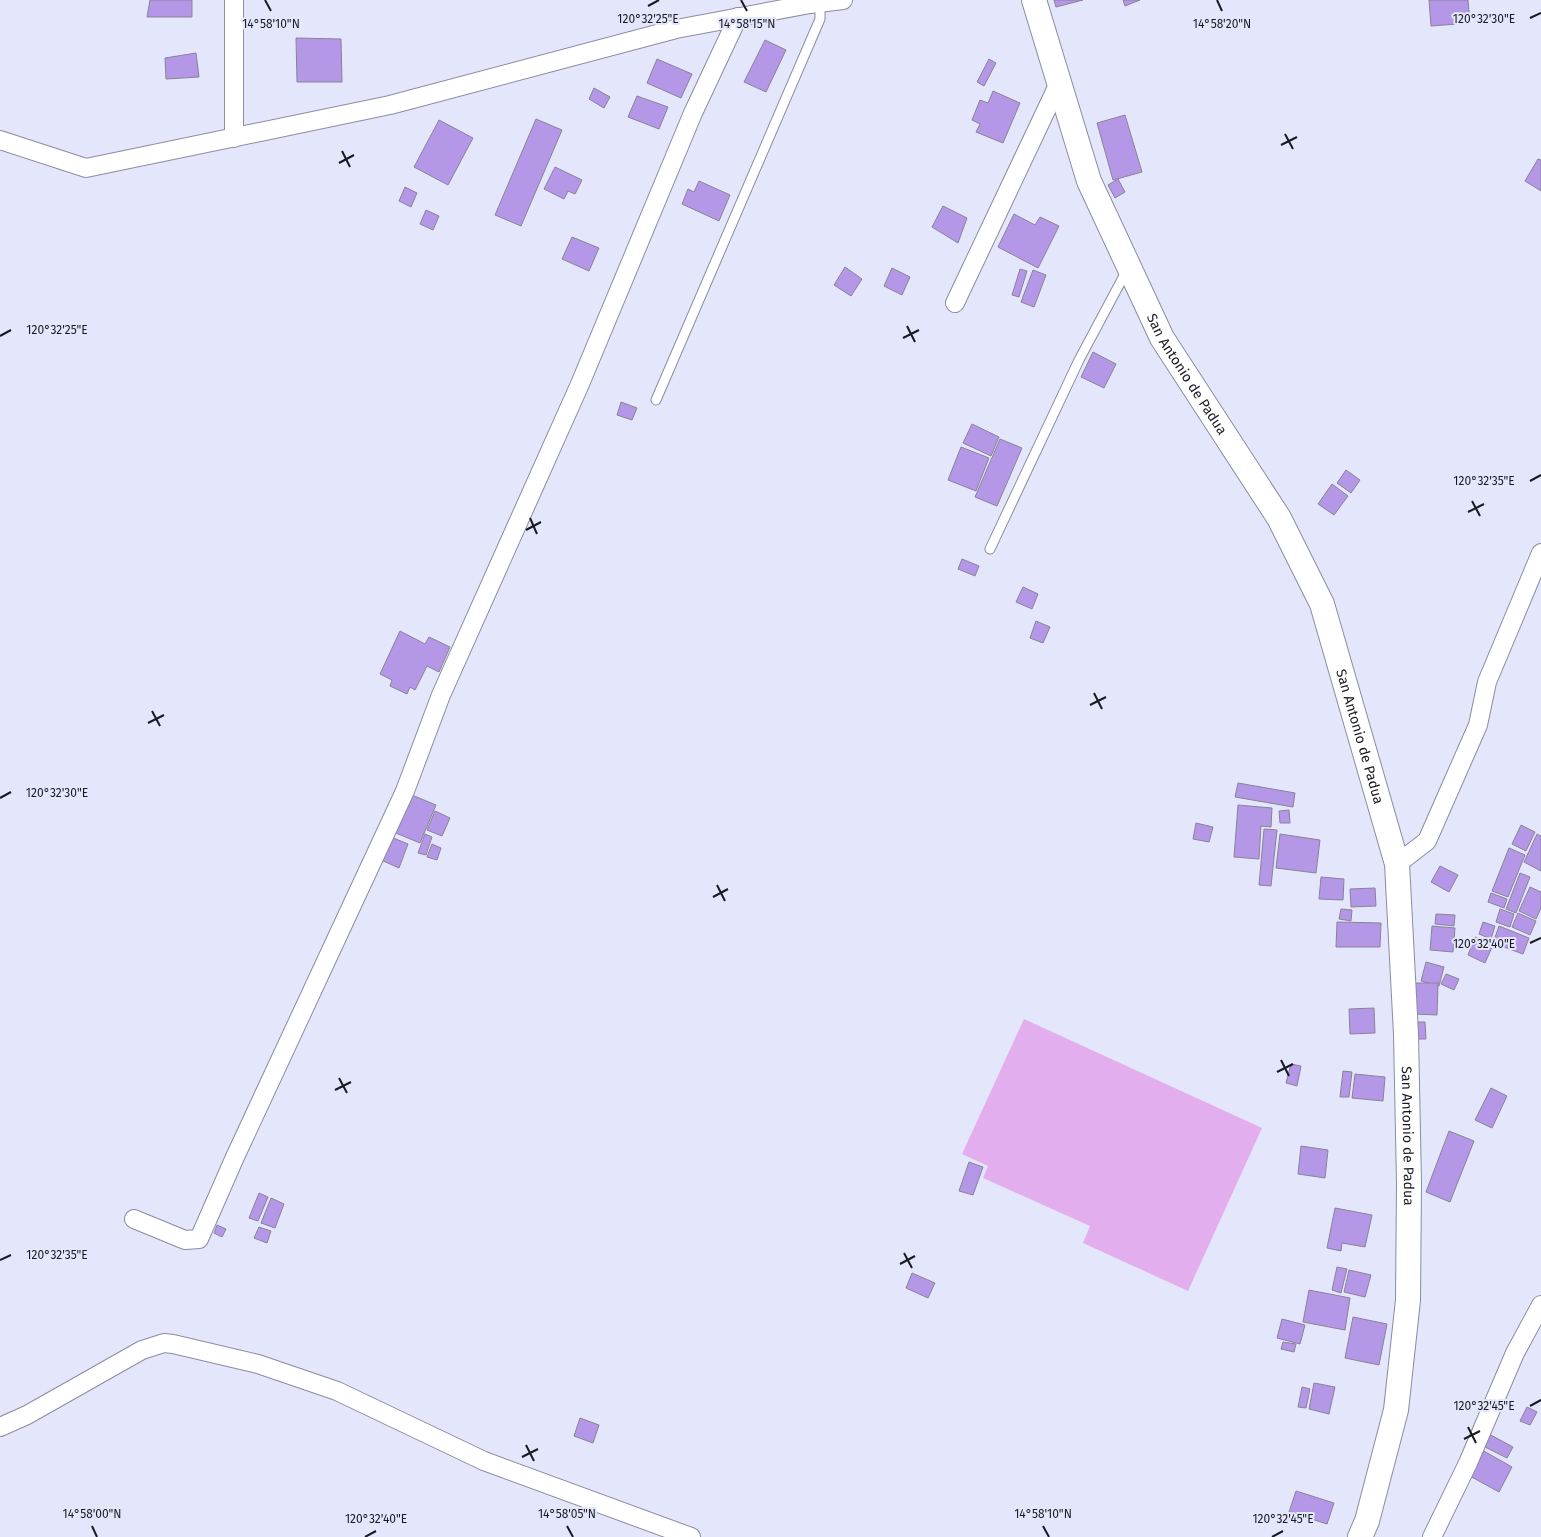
<svg xmlns="http://www.w3.org/2000/svg" width="1541" height="1537" viewBox="0 0 1541 1537" font-family="'Fira Sans',sans-serif">
	<style>
		.green { fill: #e3aeed }
		.building { fill: #b497e7; stroke: #898396 }
		.lines { fill: none; stroke-linecap: round; stroke-linejoin: round }
		.lane-casing { stroke: #8a8ca0; stroke-width: 11 }
		.street-casing { stroke: #8a8ca0; stroke-width: 20 }
		.secondary-casing { stroke: #8a8ca0; stroke-width: 26 }
		.lane { stroke: #fff; stroke-width: 9 }
		.street { stroke: #fff; stroke-width: 18 }
		.secondary { stroke: #fff; stroke-width: 24 }
		.ticks { fill: none; stroke: #191a21; stroke-width: 2 }
		.labels { text-anchor: middle; dominant-baseline: central; stroke-width: 4; stroke-linejoin: round; paint-order: stroke }
		.street-label { font-size: 14px; fill: #191a21; stroke: #e4e7fc }
		.ticks-label { font-size: 12px; text-anchor: middle; fill: #191a21; stroke: #e4e7fc; stroke-width: 4; stroke-linejoin: round; paint-order: stroke }
	</style>
	<rect width="100%" height="100%" fill="#e4e7fc"/>
	<polygon class="green" points="1024,1019 1262,1128 1188,1291 1083,1243 1090,1226 983,1178 988,1166 962,1154"/>
	<g class="building">
		<polygon points="150,0 192,0 192,17 147,17"/>
		<polygon points="1054,0 1083,0 1056,7"/>
		<polygon points="1123,0 1140,0 1125,6"/>
		<polygon points="1429,0 1468,0 1470,23 1431,26"/>
		<polygon points="296,38 341,39 342,82 297,82"/>
		<polygon points="765,40 786,50 766,92 744,82"/>
		<polygon points="196,53 199,77 166,79 165,58"/>
		<polygon points="657,59 692,74 681,98 647,83"/>
		<polygon points="989,59 996,63 984,86 977,82"/>
		<polygon points="594,88 610,97 604,108 589,99"/>
		<polygon points="993,91 1020,103 1003,143 976,132 980,124 972,120 980,100 988,103"/>
		<polygon points="637,96 668,107 659,129 628,117"/>
		<polygon points="1125,115 1142,172 1113,180 1097,123"/>
		<polygon points="536,119 562,130 521,226 495,215"/>
		<polygon points="439,120 473,138 448,185 414,167"/>
		<polygon points="1538,159 1541,160 1541,191 1525,181"/>
		<polygon points="555,167 582,180 575,194 568,191 564,199 544,189"/>
		<polygon points="1118,179 1125,192 1115,198 1108,185"/>
		<polygon points="699,181 730,195 719,221 682,204 688,189 694,192"/>
		<polygon points="405,187 417,193 411,207 399,201"/>
		<polygon points="943,206 967,218 958,243 932,227"/>
		<polygon points="426,210 439,216 433,230 420,224"/>
		<polygon points="1014,214 1035,225 1040,217 1059,226 1038,268 998,247"/>
		<polygon points="572,237 599,248 589,271 562,259"/>
		<polygon points="845,267 862,279 851,296 834,285"/>
		<polygon points="892,268 910,277 902,295 884,286"/>
		<polygon points="1020,269 1027,271 1019,297 1012,295"/>
		<polygon points="1033,270 1046,275 1034,307 1021,302"/>
		<polygon points="1093,352 1116,364 1104,388 1081,377"/>
		<polygon points="621,402 637,408 632,420 617,415"/>
		<polygon points="972,424 999,437 991,456 963,443"/>
		<polygon points="1000,439 1022,448 997,506 975,497"/>
		<polygon points="961,447 989,458 976,491 948,480"/>
		<polygon points="1346,470 1360,480 1351,493 1337,483"/>
		<polygon points="1332,484 1348,496 1334,515 1318,504"/>
		<polygon points="962,559 979,566 975,576 958,569"/>
		<polygon points="1023,587 1038,594 1032,609 1016,602"/>
		<polygon points="1036,621 1050,627 1043,643 1030,638"/>
		<polygon points="400,631 425,644 429,637 450,647 439,672 427,666 415,690 410,687 407,694 390,686 392,680 380,674"/>
		<polygon points="1238,783 1295,793 1293,807 1235,797"/>
		<polygon points="407,793 436,805 420,843 391,831"/>
		<polygon points="1238,805 1272,808 1271,827 1261,826 1259,859 1234,857"/>
		<polygon points="1289,810 1290,823 1280,823 1279,811"/>
		<polygon points="435,811 450,818 442,836 427,830"/>
		<polygon points="1196,823 1213,827 1209,842 1193,839"/>
		<polygon points="1521,825 1535,832 1526,851 1512,844"/>
		<polygon points="1264,829 1277,830 1271,886 1259,885"/>
		<polygon points="425,834 432,837 426,855 418,853"/>
		<polygon points="1280,834 1320,840 1316,873 1276,868"/>
		<polygon points="1537,834 1541,836 1541,871 1524,862"/>
		<polygon points="391,837 408,844 399,868 381,860"/>
		<polygon points="432,844 441,848 437,860 427,857"/>
		<polygon points="1509,848 1525,855 1508,897 1492,891"/>
		<polygon points="1440,866 1458,875 1449,892 1431,882"/>
		<polygon points="1520,873 1530,877 1516,913 1506,909"/>
		<polygon points="1321,877 1344,879 1343,900 1319,899"/>
		<polygon points="1530,887 1541,892 1541,908 1536,919 1519,911"/>
		<polygon points="1375,888 1376,906 1351,907 1350,889"/>
		<polygon points="1491,893 1507,899 1504,908 1488,902"/>
		<polygon points="1341,909 1352,910 1351,921 1339,919"/>
		<polygon points="1500,909 1514,914 1510,927 1496,922"/>
		<polygon points="1518,913 1536,921 1530,935 1512,927"/>
		<polygon points="1436,914 1455,915 1454,926 1435,924"/>
		<polygon points="1337,922 1381,923 1380,947 1336,947"/>
		<polygon points="1483,922 1495,926 1491,939 1479,934"/>
		<polygon points="1432,926 1455,928 1453,952 1430,950"/>
		<polygon points="1499,926 1529,938 1523,954 1493,943"/>
		<polygon points="1475,937 1493,945 1485,963 1468,955"/>
		<polygon points="1426,962 1444,967 1439,986 1421,981"/>
		<polygon points="1446,974 1459,979 1454,990 1441,984"/>
		<polygon points="1414,983 1438,983 1437,1015 1414,1014"/>
		<polygon points="1374,1008 1375,1033 1350,1034 1349,1009"/>
		<polygon points="1416,1022 1425,1022 1426,1039 1417,1039"/>
		<polygon points="1291,1064 1301,1066 1297,1086 1286,1083"/>
		<polygon points="1343,1071 1352,1072 1349,1097 1340,1097"/>
		<polygon points="1355,1074 1385,1077 1383,1101 1352,1098"/>
		<polygon points="1491,1088 1507,1096 1492,1128 1475,1120"/>
		<polygon points="1449,1131 1474,1141 1450,1202 1426,1192"/>
		<polygon points="1301,1146 1328,1150 1325,1178 1298,1174"/>
		<polygon points="969,1162 983,1167 973,1195 959,1191"/>
		<polygon points="259,1193 268,1197 258,1221 249,1218"/>
		<polygon points="271,1198 284,1204 275,1228 261,1223"/>
		<polygon points="1335,1208 1372,1215 1365,1247 1342,1243 1341,1251 1327,1248"/>
		<polygon points="217,1225 226,1229 222,1237 214,1233"/>
		<polygon points="259,1227 271,1231 267,1243 254,1238"/>
		<polygon points="1337,1267 1347,1269 1341,1293 1332,1290"/>
		<polygon points="1349,1270 1371,1275 1365,1297 1344,1292"/>
		<polygon points="912,1273 935,1283 928,1298 906,1288"/>
		<polygon points="1309,1290 1350,1298 1345,1330 1303,1322"/>
		<polygon points="1353,1317 1387,1324 1379,1365 1345,1358"/>
		<polygon points="1282,1319 1305,1325 1300,1344 1277,1338"/>
		<polygon points="1283,1342 1296,1344 1294,1352 1281,1349"/>
		<polygon points="1314,1383 1335,1387 1329,1414 1309,1409"/>
		<polygon points="1302,1387 1310,1389 1306,1408 1298,1407"/>
		<polygon points="1527,1407 1537,1412 1530,1425 1520,1421"/>
		<polygon points="580,1418 599,1425 593,1443 574,1436"/>
		<polygon points="1487,1433 1513,1447 1507,1458 1481,1445"/>
		<polygon points="1482,1450 1512,1467 1499,1492 1468,1475"/>
		<polygon points="1296,1491 1334,1503 1327,1524 1289,1512"/>
	</g>
	<g class="lines">
		<g class="lane-casing">
			<g id="lane">
				<polyline points="656,400 820,19 820,3"/>
				<polyline points="990,549 1079,360 1127,270"/>
			</g>
		</g>
		<g class="street-casing">
			<g id="street">
				<polyline points="234,138 234,0"/>
				<polyline points="0,140 86,168 390,105 676,29 810,4 843,0"/>
				<polyline points="955,303 1059,83"/>
				<polyline points="1397,864 1427,841 1478,725 1487,682 1541,553"/>
				<polyline points="134,1219 185,1240 199,1239 235,1157 405,791 441,695 580,384 693,113 738,17"/>
				<polyline points="0,1427 27,1415 142,1350 164,1343 173,1344 258,1364 337,1391 484,1461 691,1537"/>
				<polyline points="1432,1537 1468,1463 1515,1353 1541,1305"/>
			</g>
		</g>
		<g class="secondary-casing">
			<g id="secondary">
				<path id="s1" d="M 1034,0 L 1089,181 L 1162,338 L 1279,518 L 1322,604 L 1397,864 L 1406,1034 L 1409,1184 L 1408,1300 L 1396,1410 L 1367,1521 L 1360,1537"/>
			</g>
		</g>
		<use href="#lane" class="lane"/>
		<use href="#street" class="street"/>
		<use href="#secondary" class="secondary"/>
	</g>
	<path class="ticks" d="M 265,0 L 271,11M 741,0 L 747,11M 1217,0 L 1222,11M 648,6 L 659,0M 1530,18 L 1541,13M 1285,134 L 1293,149M 1281,145 L 1297,137M 342,151 L 350,167M 339,163 L 354,155M 907,326 L 915,342M 0,336 L 11,330M 903,338 L 919,330M 1530,481 L 1541,475M 1472,501 L 1480,516M 1468,512 L 1484,504M 530,518 L 537,534M 526,530 L 541,522M 1094,693 L 1102,709M 1090,705 L 1106,697M 152,711 L 160,726M 148,723 L 164,715M 0,798 L 11,792M 717,885 L 725,901M 713,897 L 728,889M 1530,943 L 1541,938M 1281,1060 L 1289,1076M 1277,1072 L 1293,1064M 339,1078 L 347,1093M 335,1090 L 351,1082M 904,1253 L 912,1268M 0,1260 L 11,1255M 900,1264 L 915,1256M 1530,1406 L 1541,1400M 1468,1427 L 1476,1443M 1464,1439 L 1480,1431M 526,1445 L 534,1461M 522,1457 L 538,1449M 92,1526 L 97,1537M 567,1526 L 573,1537M 1043,1526 L 1049,1537M 365,1537 L 376,1531M 1272,1537 L 1283,1531"/>
	<g class="labels">
		<g class="street-label">
			<text stroke="none"><textPath href="#s1" startOffset="406">San Antonio de Padua</textPath></text>
			<text stroke="none"><textPath href="#s1" startOffset="811">San Antonio de Padua</textPath></text>
			<text stroke="none"><textPath href="#s1" startOffset="1216">San Antonio de Padua</textPath></text>
		</g>
	</g>
	<g class="ticks-label">
		<text x="648" y="23">120°32'25"E</text>
		<text x="1484" y="23">120°32'30"E</text>
		<text x="271" y="28">14°58'10"N</text>
		<text x="747" y="28">14°58'15"N</text>
		<text x="1222" y="28">14°58'20"N</text>
		<text x="57" y="334">120°32'25"E</text>
		<text x="1484" y="485">120°32'35"E</text>
		<text x="57" y="797">120°32'30"E</text>
		<text x="1484" y="948">120°32'40"E</text>
		<text x="57" y="1259">120°32'35"E</text>
		<text x="1484" y="1410">120°32'45"E</text>
		<text x="92" y="1518">14°58'00"N</text>
		<text x="567" y="1518">14°58'05"N</text>
		<text x="1043" y="1518">14°58'10"N</text>
		<text x="376" y="1523">120°32'40"E</text>
		<text x="1283" y="1523">120°32'45"E</text>
	</g>
</svg>
